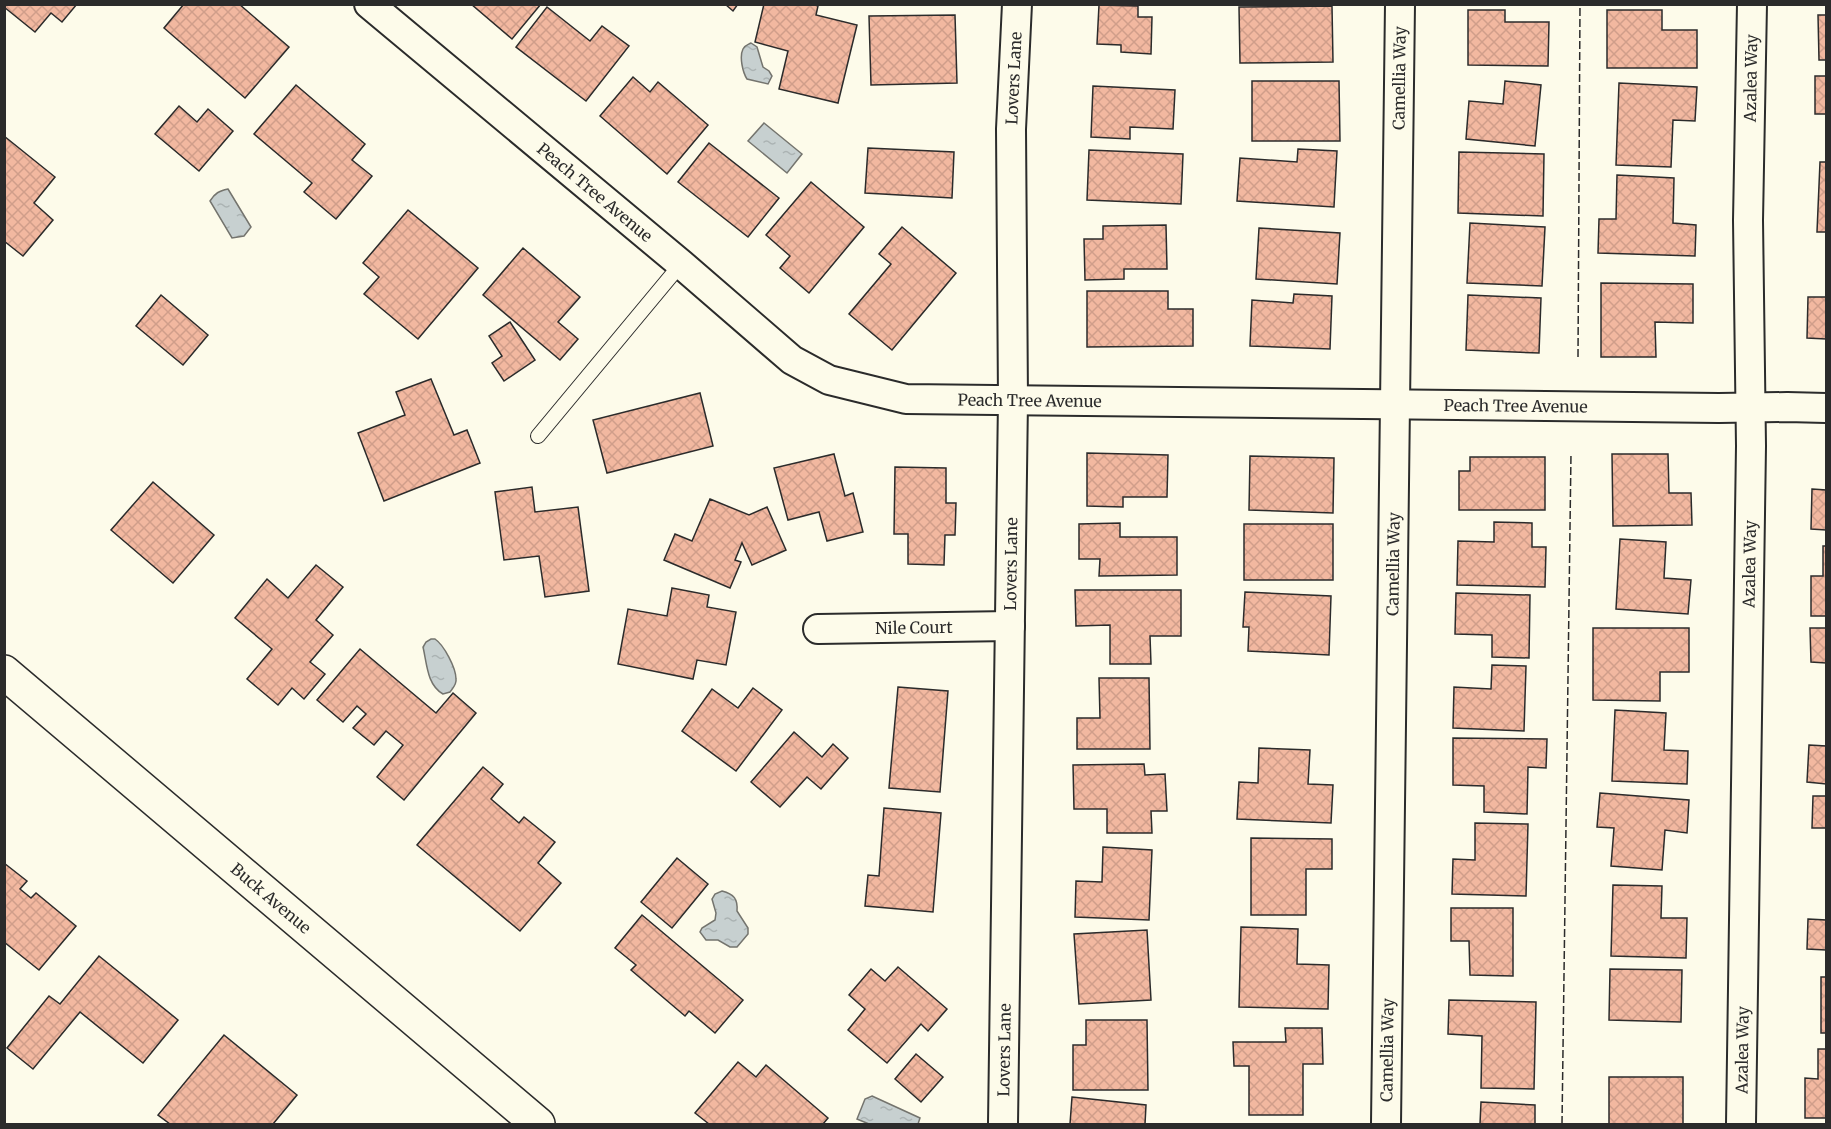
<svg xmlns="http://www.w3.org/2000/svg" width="1831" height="1129" viewBox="0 0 1831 1129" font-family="Merriweather,serif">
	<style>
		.water { fill: url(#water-ripples); stroke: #74746e; stroke-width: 1.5 }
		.building { fill: url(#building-cross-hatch); stroke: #2b2b2b; stroke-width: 1.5 }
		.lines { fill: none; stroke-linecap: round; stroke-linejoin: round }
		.service-casing { stroke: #2b2b2b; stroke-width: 16 }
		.minor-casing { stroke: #2b2b2b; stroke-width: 32 }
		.tertiary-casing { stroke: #2b2b2b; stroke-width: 36 }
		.service { stroke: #fdfbea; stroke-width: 14 }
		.minor { stroke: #fdfbea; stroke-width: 28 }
		.tertiary { stroke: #fdfbea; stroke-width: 33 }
		.fence { stroke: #2b2b2b; stroke-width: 1.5; stroke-dasharray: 8 3; stroke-linecap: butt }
		.labels { text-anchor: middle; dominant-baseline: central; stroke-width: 4.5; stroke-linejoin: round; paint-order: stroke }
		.street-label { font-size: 16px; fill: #2b2b2b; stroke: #fdfbea }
	</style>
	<defs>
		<pattern id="water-ripples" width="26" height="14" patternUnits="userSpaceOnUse" patternTransform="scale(1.5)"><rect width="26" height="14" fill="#c7d0d0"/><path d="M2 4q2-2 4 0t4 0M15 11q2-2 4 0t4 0" fill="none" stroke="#abb3b3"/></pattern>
		<pattern id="building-cross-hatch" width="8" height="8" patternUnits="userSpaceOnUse" patternTransform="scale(1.5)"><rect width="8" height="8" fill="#f2b8a0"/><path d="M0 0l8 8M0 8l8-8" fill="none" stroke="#d09e8a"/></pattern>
	</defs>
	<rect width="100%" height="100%" fill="#fdfbea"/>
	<g class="water">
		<path d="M 751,43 L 757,47 L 763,67 L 769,71 L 772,76 L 768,84 L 747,79 C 743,73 739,57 743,49 C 745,45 747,45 751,43 Z"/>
		<polygon points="764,123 802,154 787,173 748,141"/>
		<path d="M 228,189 L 251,227 L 244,236 L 232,238 L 210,201 C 215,193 219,191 228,189 Z"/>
		<path d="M 431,639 L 435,639 C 444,645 456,668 456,679 C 457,684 453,688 450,692 L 443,694 C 427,685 427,664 423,647 L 426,642 Z"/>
		<path d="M 722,891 C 734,894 738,899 737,911 L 748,928 L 748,934 L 737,947 L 730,947 L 718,940 L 706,940 L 700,932 L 702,928 L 715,920 L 716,913 L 712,899 L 715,894 Z"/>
		<polygon points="872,1096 920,1118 918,1124 869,1124 857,1119 865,1099"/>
	</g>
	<g class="building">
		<polygon points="4,4 77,4 62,22 51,13 35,32 4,7"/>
		<polygon points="184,4 239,4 289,47 245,98 164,28"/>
		<polygon points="471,4 541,4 512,39"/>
		<polygon points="725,4 738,4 733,11"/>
		<polygon points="764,4 812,4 818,6 816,15 857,25 838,103 779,89 788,51 755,42"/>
		<polygon points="1099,5 1138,6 1138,17 1152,17 1151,54 1121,52 1121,45 1097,44"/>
		<polygon points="1332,6 1333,62 1240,63 1239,7"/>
		<polygon points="547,7 590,41 602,26 629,46 586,101 516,47"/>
		<polygon points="1468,10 1505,10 1505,22 1549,22 1548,66 1468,65"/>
		<polygon points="1607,10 1662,10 1662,30 1697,30 1697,68 1607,68"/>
		<polygon points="955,15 957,83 871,85 869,16"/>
		<polygon points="1818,15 1826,15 1826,60 1819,60"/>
		<rect x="1815" y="76" width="11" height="38"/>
		<polygon points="633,77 650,92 658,82 708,125 667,174 600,116"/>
		<polygon points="1252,81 1339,81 1340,141 1252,141"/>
		<polygon points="1505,81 1541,85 1535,146 1466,139 1469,101 1503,104"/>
		<polygon points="1619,83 1697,87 1695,121 1673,120 1671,167 1616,165"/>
		<polygon points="296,85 365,144 352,160 372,176 336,219 304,192 312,183 254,134"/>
		<polygon points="1093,86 1175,90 1173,129 1130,127 1130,139 1091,137"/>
		<polygon points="179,106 197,122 208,109 233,131 199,171 155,134"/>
		<polygon points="4,136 55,177 34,203 53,220 23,256 4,241"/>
		<polygon points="709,143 779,198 748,237 678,182"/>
		<polygon points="868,148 954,152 952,198 865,193"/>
		<polygon points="1298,149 1337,151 1334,207 1237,201 1240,158 1297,162"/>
		<polygon points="1089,150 1183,154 1181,204 1087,200"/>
		<polygon points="1459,152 1544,154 1543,216 1458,213"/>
		<polygon points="1820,162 1826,162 1826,232 1817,232"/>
		<polygon points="1617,175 1674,178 1673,223 1696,225 1695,256 1598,253 1599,219 1616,219"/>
		<polygon points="811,182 864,227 809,293 780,268 790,256 766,235"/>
		<polygon points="408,210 478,268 418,339 364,294 379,277 363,263"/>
		<polygon points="1470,223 1545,227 1542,286 1467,283"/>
		<polygon points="1166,225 1167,269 1124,269 1124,279 1085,280 1084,239 1103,239 1103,226"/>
		<polygon points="902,227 956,273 892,350 849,314 891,264 879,254"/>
		<polygon points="1259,228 1340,233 1337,284 1256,279"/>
		<polygon points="523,248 580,297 558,322 578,339 560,360 483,295"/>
		<polygon points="1601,283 1693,284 1693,323 1655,322 1656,357 1601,357"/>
		<polygon points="1826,283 1826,339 1807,338 1808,297 1826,297"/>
		<polygon points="1087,291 1168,291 1168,309 1193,309 1193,346 1087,347"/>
		<polygon points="1294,294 1332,296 1330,349 1250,346 1252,300 1293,303"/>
		<polygon points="161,295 208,335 183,365 136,326"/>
		<polygon points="1468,295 1541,298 1539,353 1466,350"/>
		<polygon points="510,322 535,360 504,381 492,363 502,356 489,336"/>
		<polygon points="431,379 454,435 467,430 480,463 384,501 358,433 405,415 396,392"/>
		<polygon points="700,393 713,446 607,473 593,420"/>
		<polygon points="1087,453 1168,455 1167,497 1123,497 1123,507 1087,506"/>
		<polygon points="834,454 845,496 853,493 863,532 827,541 819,512 788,520 774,468"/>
		<polygon points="1612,454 1668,454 1669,493 1691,493 1692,525 1613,526"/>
		<polygon points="1250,456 1334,458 1333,513 1249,510"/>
		<polygon points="1470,457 1545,457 1545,510 1459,510 1459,471 1470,471"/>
		<polygon points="895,467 946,468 946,503 956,503 955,535 945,535 944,565 908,564 908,534 894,534"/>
		<polygon points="153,482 214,535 173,583 111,530"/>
		<polygon points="532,487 535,512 578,507 589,591 545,597 539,556 504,560 495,492"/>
		<polygon points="1812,489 1826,490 1826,530 1811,529"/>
		<polygon points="710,499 749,515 767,507 786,550 752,565 742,543 735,560 741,562 730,588 664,560 675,534 692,541"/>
		<polygon points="1494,522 1532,523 1532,547 1546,547 1545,587 1457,585 1458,541 1494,542"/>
		<polygon points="1120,523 1120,537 1177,537 1177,575 1099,576 1100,559 1079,559 1079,524"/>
		<rect x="1244" y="524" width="89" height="56"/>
		<polygon points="1620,539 1666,542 1664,578 1691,580 1688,614 1616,609"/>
		<polygon points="1823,546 1826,546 1826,616 1811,616 1811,576 1823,576"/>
		<polygon points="316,565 343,587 316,620 333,635 310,662 325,674 304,699 292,688 278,705 247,679 272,649 235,618 267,579 288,598"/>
		<polygon points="672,588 709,595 707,607 736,612 726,665 697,660 693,679 618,664 628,609 667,616"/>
		<polygon points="1075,590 1181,590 1181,636 1150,636 1151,664 1110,664 1110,625 1076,626"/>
		<polygon points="1245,592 1331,596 1329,655 1248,651 1249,627 1243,627"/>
		<polygon points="1456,593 1530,595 1529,658 1492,657 1492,635 1455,634"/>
		<polygon points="1593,628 1689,628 1689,672 1660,672 1660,701 1593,700"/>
		<polygon points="1810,628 1826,628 1826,663 1811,662"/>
		<polygon points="360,649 436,713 453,693 476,713 404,800 377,777 403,745 386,731 374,745 353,728 366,714 357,706 343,722 317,700"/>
		<polygon points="1492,665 1526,666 1524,731 1453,728 1454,687 1491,689"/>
		<polygon points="1099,678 1149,678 1150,749 1077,749 1077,718 1100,718"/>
		<polygon points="898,687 948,691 940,792 889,788"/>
		<polygon points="753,688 782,710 736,771 682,731 712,689 738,708"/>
		<polygon points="1615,710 1666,713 1664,750 1688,751 1687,784 1612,781"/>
		<polygon points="794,732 822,757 833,744 848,758 821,789 807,777 780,807 751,782"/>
		<polygon points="1453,738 1547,739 1546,768 1528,767 1527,814 1484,812 1484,786 1453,785"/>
		<polygon points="1809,745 1826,746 1826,784 1807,782"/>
		<polygon points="1259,748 1310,750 1308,784 1333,785 1331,823 1237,819 1239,782 1258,783"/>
		<polygon points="1144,764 1145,775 1165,774 1167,811 1151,811 1152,833 1107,833 1107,809 1074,809 1073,765"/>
		<polygon points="483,767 503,784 491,799 519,823 524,817 555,842 538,863 561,883 520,931 417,845"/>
		<polygon points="1600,793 1689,800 1687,833 1665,830 1662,870 1611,866 1614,828 1597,827"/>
		<polygon points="1813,796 1826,796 1826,828 1812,828"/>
		<polygon points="884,808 941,813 933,912 865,906 868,875 879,876"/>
		<polygon points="1475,823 1528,824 1526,896 1452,894 1453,859 1475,860"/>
		<polygon points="1251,838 1332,839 1332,869 1306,869 1306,915 1251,915"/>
		<polygon points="1103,847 1152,850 1149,920 1075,917 1076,881 1102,882"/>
		<polygon points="677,858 708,884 672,928 641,902"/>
		<polygon points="4,863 27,881 20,889 31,898 36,893 76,926 39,970 4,942"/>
		<polygon points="1613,885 1662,886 1661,918 1687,918 1686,958 1611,956"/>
		<polygon points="1451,908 1513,908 1513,976 1470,975 1469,941 1451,941"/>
		<polygon points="642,915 743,1000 715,1033 689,1011 685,1016 631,970 636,965 615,948"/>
		<polygon points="1808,919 1826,920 1826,950 1807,949"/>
		<polygon points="1241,927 1298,929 1297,964 1329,965 1328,1009 1239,1007"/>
		<polygon points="1147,930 1151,1000 1079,1004 1074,934"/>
		<polygon points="99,956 178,1020 143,1063 80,1012 33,1069 7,1048 49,996 60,1004"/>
		<polygon points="898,967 947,1009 928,1031 921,1024 887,1063 848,1030 865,1009 849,995 871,969 885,981"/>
		<polygon points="1610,969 1682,970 1681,1022 1609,1020"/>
		<rect x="1821" y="977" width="5" height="56"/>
		<polygon points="1449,1000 1536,1002 1534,1089 1481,1088 1482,1036 1448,1034"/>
		<polygon points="1086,1020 1147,1020 1148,1090 1073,1090 1073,1045 1086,1045"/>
		<polygon points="1285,1028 1322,1028 1323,1064 1303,1064 1303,1115 1249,1115 1249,1066 1234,1066 1233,1042 1286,1042"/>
		<polygon points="224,1035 297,1095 273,1124 170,1124 158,1115"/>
		<polygon points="1818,1049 1826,1049 1826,1118 1805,1118 1805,1078 1818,1079"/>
		<polygon points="916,1054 943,1077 921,1102 895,1079"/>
		<polygon points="738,1062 756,1077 766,1065 828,1118 823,1124 709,1124 695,1113"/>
		<rect x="1609" y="1077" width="74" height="47"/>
		<polygon points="1072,1097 1146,1105 1145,1124 1070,1124"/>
		<polygon points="1481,1102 1535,1105 1535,1124 1480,1124"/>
	</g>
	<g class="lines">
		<g class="service-casing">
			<polyline id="service" points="538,436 681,264"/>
		</g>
		<g class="minor-casing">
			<g id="minor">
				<path id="s1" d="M 369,4 L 681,264 L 792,360 L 829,380 L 906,399 L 1719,408 L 1787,407 L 1826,408"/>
				<path id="s2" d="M 818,629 L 1010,626"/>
				<path id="s3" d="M 1003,1124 L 1013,400 L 1011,129 L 1017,4"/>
				<path id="s4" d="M 1386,1124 L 1400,4"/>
				<path id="s5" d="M 1741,1124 L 1751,446 L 1748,220 L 1752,4"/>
			</g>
		</g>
		<g class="tertiary-casing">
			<g id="tertiary">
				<path id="s6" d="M 4,672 L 538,1124"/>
			</g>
		</g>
		<use href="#service" class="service"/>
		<use href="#minor" class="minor"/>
		<use href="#tertiary" class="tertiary"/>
		<g class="fence">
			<polyline points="1578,357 1580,4"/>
			<polyline points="1562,1124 1571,453"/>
		</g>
	</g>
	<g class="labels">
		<g class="street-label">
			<text stroke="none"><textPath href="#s3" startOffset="1046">Lovers Lane</textPath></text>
			<text stroke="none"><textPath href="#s4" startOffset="1046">Camellia Way</textPath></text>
			<text stroke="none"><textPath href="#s5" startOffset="1046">Azalea Way</textPath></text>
			<text stroke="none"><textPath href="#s1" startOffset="294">Peach Tree Avenue</textPath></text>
			<text stroke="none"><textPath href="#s1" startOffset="798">Peach Tree Avenue</textPath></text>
			<text stroke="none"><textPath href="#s1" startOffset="1284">Peach Tree Avenue</textPath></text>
			<text stroke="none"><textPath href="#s3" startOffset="560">Lovers Lane</textPath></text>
			<text stroke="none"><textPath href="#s4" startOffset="560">Camellia Way</textPath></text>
			<text stroke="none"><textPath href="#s5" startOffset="560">Azalea Way</textPath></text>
			<text stroke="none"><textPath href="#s2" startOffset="96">Nile Court</textPath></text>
			<text stroke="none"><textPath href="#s6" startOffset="350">Buck Avenue</textPath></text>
			<text stroke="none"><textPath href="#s3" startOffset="74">Lovers Lane</textPath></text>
			<text stroke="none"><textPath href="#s4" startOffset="74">Camellia Way</textPath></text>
			<text stroke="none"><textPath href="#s5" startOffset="74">Azalea Way</textPath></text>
		</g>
	</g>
	<rect width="1831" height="1129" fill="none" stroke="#2b2b2b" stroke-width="12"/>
</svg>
